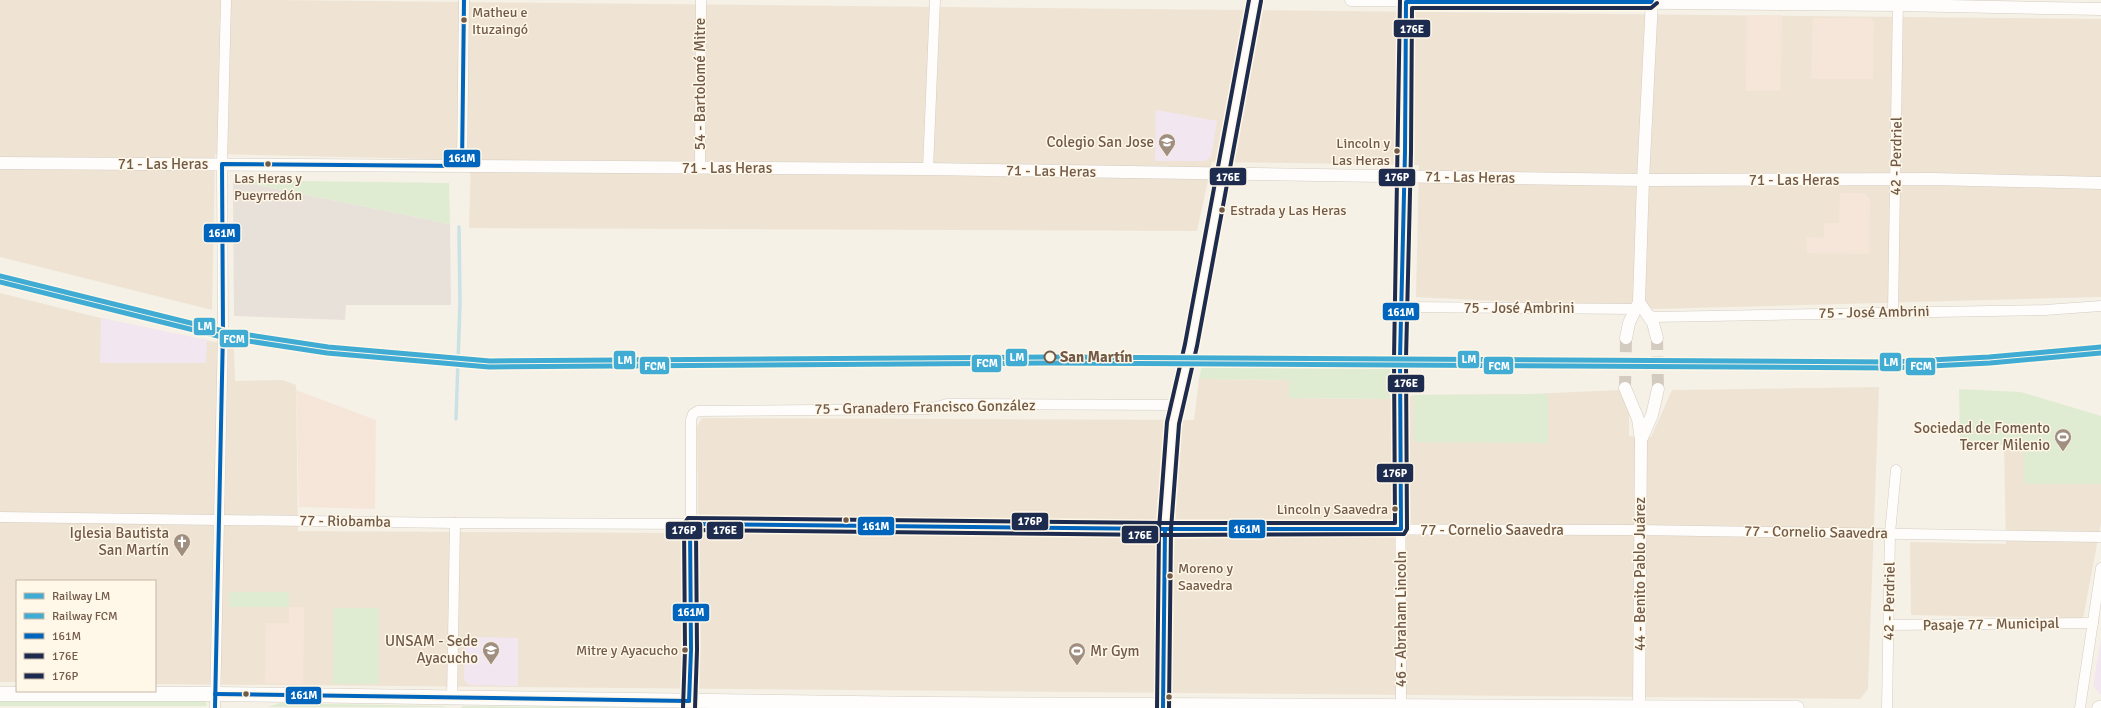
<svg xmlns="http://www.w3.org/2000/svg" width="2101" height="708" viewBox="0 0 2101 708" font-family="Signika,sans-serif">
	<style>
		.residential { fill: #efe4d4 }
		.commercial { fill: #f6e6da }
		.industrial { fill: #e8e1d9 }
		.education { fill: #f2e7f0 }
		.green { fill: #e0ecd2 }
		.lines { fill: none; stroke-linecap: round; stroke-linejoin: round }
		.stream { stroke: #cae2e5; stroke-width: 3.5 }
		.tertiary-tunnel { stroke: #d4cbc0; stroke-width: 12; stroke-dasharray: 12 6; stroke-linecap: butt }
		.minor-casing { stroke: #d4ccc2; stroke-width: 11 }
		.tertiary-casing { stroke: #d4ccc2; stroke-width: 13 }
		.secondary-casing { stroke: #d6cdc4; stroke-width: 15 }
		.minor { stroke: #fefdfb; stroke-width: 10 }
		.tertiary { stroke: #fefdfb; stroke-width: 12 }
		.secondary { stroke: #fefdfb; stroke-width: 14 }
		.bus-1-casing { stroke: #fff7e7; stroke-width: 7 }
		.bus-2-casing { stroke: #fff7e7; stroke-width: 7 }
		.bus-3-casing { stroke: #fff7e7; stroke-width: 7 }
		.bus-1 { stroke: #0065bd; stroke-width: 4 }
		.bus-2 { stroke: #1d2b4f; stroke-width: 4 }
		.bus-3 { stroke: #1d2b4f; stroke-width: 4 }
		.rail-1-casing { stroke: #fff7e7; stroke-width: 8 }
		.rail-2-casing { stroke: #fff7e7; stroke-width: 8 }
		.rail-1 { stroke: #40acd4; stroke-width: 5 }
		.rail-2 { stroke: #40acd4; stroke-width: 5 }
		.bus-dot { fill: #725a49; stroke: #fff7e7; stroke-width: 1.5 }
		.stop-dot { fill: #fff7e7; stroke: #725a49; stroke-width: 2 }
		.labels { text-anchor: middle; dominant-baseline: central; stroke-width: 3; stroke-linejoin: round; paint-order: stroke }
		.bus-label { font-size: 14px; fill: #725a49; stroke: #fff7e7; text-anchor: start }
		.street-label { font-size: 15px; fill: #725a49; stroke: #fff7e7 }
		.poi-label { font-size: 15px; fill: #725a49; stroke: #fff7e7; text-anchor: end }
		.stop-label { font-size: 15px; font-weight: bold; fill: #725a49; stroke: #fff7e7; text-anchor: start }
		.line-badge { stroke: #fff7e7; stroke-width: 1.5 }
		.badge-label { font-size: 11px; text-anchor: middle; font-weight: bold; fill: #fff }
	</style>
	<rect width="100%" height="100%" fill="#f5f1e7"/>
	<g class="residential">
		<polygon points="0,0 277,0 2101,19 2101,297 1655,309 1416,297 1419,165 1212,162 1197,231 469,228 471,160 215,154 212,310 0,257"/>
		<polygon points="0,293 101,318 234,346 235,381 283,380 296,385 298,531 673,533 698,530 697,426 702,418 1194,420 1199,379 1289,380 1290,398 1390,399 1414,395 1530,394 1619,390 1629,410 1629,436 1651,437 1672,390 1879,387 1868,689 1860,699 155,684 155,581 17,581 17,682 0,682"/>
		<polygon points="2004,445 2025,445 2025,484 2101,484 2101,523 2083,619 1911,615 1910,542 2006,544"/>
	</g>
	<g class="commercial">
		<polygon points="1747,15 1782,15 1780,91 1746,91"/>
		<polygon points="1813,18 1870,18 1874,23 1873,79 1811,79"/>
		<polygon points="1840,193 1865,193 1870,199 1869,254 1807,253 1806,237 1824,238 1824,223 1839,223"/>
		<polygon points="296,390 376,420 375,509 299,507"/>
		<polygon points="289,607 304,607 303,684 265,683 266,623 289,623"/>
	</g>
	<polygon class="industrial" points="233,180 450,224 451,305 346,305 345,320 234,316"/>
	<g class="education">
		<polygon points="1156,110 1217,121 1211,157 1205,161 1155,161"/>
		<polygon points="101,318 207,340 206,363 100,363"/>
		<polygon points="465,637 518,638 518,686 469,685 464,680"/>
		<polygon points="2101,638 2101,695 2093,686"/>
	</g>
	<g class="green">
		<polygon points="233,180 449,183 450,224"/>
		<polygon points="1203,360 1391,362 1390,399 1289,398 1289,380 1199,379"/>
		<polygon points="1959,389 2021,392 2101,416 2101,484 2024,484 2024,445 1960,445"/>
		<polygon points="1548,394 1548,443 1414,442 1414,395"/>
		<rect x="229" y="592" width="60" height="15"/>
		<polygon points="334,608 379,608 379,684 333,684"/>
		<polygon points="0,701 205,701 207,705 205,706 0,706"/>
		<polygon points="280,703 443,706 445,707 234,707 268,707"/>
		<polygon points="463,706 680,708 461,708"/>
	</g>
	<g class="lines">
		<polyline class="stream" points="456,419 460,303 459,227"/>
		<g class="tertiary-tunnel">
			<polyline points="1657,338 1658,389"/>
			<polyline points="1625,388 1626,338"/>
		</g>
		<g class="minor-casing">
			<g id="minor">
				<polyline points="462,166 464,0"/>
				<polyline points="700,168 701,0"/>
				<polyline points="928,169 935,0"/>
				<polyline points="1223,174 1255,0"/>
				<polyline points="1402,307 1636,309"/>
				<polyline points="1893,312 1898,0"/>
				<polyline points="1647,314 1654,317 2045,310 2101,306"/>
				<polyline points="0,517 455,523 707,524 1165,529 1639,530 2101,537"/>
				<polyline points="1889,625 2093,623"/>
				<polyline points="452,699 455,523"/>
				<polyline points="689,701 691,650 691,420 693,414 698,411 929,409 947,404 1176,405"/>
				<polyline points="215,708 223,331 222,164 226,0"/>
				<polyline points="1401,708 1400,359 1405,152 1406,2"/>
				<polyline points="1887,708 1890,533 1896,470"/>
				<polyline points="2080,708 2101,568"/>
			</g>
		</g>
		<g class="tertiary-casing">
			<g id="tertiary">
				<polyline points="1351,0 1898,5 2101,9"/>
				<polyline points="0,163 928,169 1643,180 1933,179 2101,183"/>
				<polyline points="1639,302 1653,323 1657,338"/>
				<polyline points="1626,338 1629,323 1639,302 1643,180 1652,0"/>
				<polyline points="1625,388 1638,419 1641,440 1639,708"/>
				<polyline points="1641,440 1652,415 1658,389"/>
				<polyline points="1163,708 1165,529 1173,423 1191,345 1223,174"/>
			</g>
		</g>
		<g class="secondary-casing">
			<g id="secondary">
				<polyline points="0,694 215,694 925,704 1797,708"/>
				<polyline points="2099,708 2101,708"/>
			</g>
		</g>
		<use href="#minor" class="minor"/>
		<use href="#tertiary" class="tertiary"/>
		<use href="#secondary" class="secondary"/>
		<g class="bus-1-casing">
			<g id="bus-1">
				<polyline points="690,524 1165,529 1401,529 1400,359 1405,152 1406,2 1651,2 1652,0"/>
				<polyline points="215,694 689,701"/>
				<polyline points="689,701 691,650 690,524"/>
				<polyline points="215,708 223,331 222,164 462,166 464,0"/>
				<polyline points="1163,708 1165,529"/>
			</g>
		</g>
		<g class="bus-2-casing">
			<g id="bus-2">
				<polyline points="695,708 697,650 696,530 1165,535 1404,534 1407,529 1406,359 1411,152 1412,8 1651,8 1657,3"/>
				<polyline points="1169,708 1171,529 1179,424 1197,346 1261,1"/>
			</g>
		</g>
		<g class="bus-3-casing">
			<g id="bus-3">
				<polyline points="683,708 685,650 684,524 688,518 1165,523 1395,523 1394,359 1400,0"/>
				<polyline points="1157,708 1159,529 1167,422 1185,344 1249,0"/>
			</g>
		</g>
		<use href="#bus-1" class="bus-1"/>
		<use href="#bus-2" class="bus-2"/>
		<use href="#bus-3" class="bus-3"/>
		<g class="rail-1-casing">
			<polyline id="rail-1" points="0,276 223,331 328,347 490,361 1049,357 1892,362 1989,357 2101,347"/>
		</g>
		<g class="rail-2-casing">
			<polyline id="rail-2" points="0,282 222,337 327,353 489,367 1049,363 1892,368 1990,363 2101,353"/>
		</g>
		<use href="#rail-1" class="rail-1"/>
		<use href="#rail-2" class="rail-2"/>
	</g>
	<defs>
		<g id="university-pin" transform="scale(0.9)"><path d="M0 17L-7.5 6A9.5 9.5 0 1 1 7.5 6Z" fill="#a08f80" stroke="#fff7e7"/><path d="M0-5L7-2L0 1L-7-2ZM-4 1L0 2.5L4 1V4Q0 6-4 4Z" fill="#fff"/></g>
		<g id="stadium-pin" transform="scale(0.9)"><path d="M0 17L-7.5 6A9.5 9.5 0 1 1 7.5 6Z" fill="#a08f80" stroke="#fff7e7"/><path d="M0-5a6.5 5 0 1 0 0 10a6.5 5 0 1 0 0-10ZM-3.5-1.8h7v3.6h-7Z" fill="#fff"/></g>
		<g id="church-pin" transform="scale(0.9)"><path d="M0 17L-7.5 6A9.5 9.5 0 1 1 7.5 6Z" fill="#a08f80" stroke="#fff7e7"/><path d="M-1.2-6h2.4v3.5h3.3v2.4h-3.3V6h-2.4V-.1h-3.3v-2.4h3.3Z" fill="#fff"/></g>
	</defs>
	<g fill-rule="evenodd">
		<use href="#university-pin" x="1167" y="142"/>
		<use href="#stadium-pin" x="2063" y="437"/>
		<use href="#church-pin" x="182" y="542"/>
		<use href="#university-pin" x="491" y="650"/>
		<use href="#stadium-pin" x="1077" y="651"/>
	</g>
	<g class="bus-dot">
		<circle cx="464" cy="20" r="3.5"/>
		<circle cx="1397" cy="151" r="3.5"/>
		<circle cx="268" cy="164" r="3.5"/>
		<circle cx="1222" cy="210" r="3.5"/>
		<circle cx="1395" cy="509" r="3.5"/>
		<circle cx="846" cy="520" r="3.5"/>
		<circle cx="1170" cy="576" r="3.5"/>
		<circle cx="685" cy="650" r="3.5"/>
		<circle cx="246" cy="694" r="3.5"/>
		<circle cx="1169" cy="697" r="3.5"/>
	</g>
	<circle class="stop-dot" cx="1050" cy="357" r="5.5"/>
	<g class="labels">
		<g class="bus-label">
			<text x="472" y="12">Matheu e<tspan x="472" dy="17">Ituzaingó</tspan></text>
			<text x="1390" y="143" text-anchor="end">Lincoln y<tspan x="1390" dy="17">Las Heras</tspan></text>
			<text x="268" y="178" text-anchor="middle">Las Heras y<tspan x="268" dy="17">Pueyrredón</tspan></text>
			<text x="1230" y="210">Estrada y Las Heras</text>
			<text x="1388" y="509" text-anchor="end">Lincoln y Saavedra</text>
			<text x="1178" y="568">Moreno y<tspan x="1178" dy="17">Saavedra</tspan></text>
			<text x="678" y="650" text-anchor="end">Mitre y Ayacucho</text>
		</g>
		<g class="street-label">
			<text transform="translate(700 84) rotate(-90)">54 - Bartolomé Mitre</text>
			<text transform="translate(1896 156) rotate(-89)">42 - Perdriel</text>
			<text x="163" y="164">71 - Las Heras</text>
			<text x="727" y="168">71 - Las Heras</text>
			<text transform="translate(1051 171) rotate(1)">71 - Las Heras</text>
			<text transform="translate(1470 177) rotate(1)">71 - Las Heras</text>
			<text x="1794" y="180">71 - Las Heras</text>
			<text x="1519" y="308">75 - José Ambrini</text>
			<text transform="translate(1874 312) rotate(-1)">75 - José Ambrini</text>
			<text transform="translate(925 407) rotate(-1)">75 - Granadero Francisco González</text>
			<text transform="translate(345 521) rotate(1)">77 - Riobamba</text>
			<text x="1492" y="530">77 - Cornelio Saavedra</text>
			<text transform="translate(1816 532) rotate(1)">77 - Cornelio Saavedra</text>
			<text transform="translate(1640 574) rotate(-90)">44 - Benito Pablo Juárez</text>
			<text transform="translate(1889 601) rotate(-89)">42 - Perdriel</text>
			<text transform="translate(1401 619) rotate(-90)">46 - Abraham Lincoln</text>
			<text transform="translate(1991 624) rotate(-1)">Pasaje 77 - Municipal</text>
		</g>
		<g class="poi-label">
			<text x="1154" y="142">Colegio San Jose</text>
			<text x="2050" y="428">Sociedad de Fomento<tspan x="2050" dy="17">Tercer Milenio</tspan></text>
			<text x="169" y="533">Iglesia Bautista<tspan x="169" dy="17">San Martín</tspan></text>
			<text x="478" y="641">UNSAM - Sede<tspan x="478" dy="17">Ayacucho</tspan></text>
			<text x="1090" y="651" text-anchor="start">Mr Gym</text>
		</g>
		<g class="stop-label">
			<text x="1060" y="357">San Martín</text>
		</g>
	</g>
	<g class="line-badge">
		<rect x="1393" y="19" width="38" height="19" rx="4" fill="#1d2b4f"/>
		<rect x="443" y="149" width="38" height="19" rx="4" fill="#0065bd"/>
		<rect x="1209" y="167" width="38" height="19" rx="4" fill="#1d2b4f"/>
		<rect x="1378" y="168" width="38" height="19" rx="4" fill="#1d2b4f"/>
		<rect x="203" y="223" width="38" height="20" rx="4" fill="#0065bd"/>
		<rect x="1382" y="302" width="38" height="19" rx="4" fill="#0065bd"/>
		<rect x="193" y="317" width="23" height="19" rx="4" fill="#40acd4"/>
		<rect x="219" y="329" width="30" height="19" rx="4" fill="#40acd4"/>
		<rect x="1005" y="348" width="23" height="19" rx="4" fill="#40acd4"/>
		<rect x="1457" y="350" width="23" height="19" rx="4" fill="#40acd4"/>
		<rect x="613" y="350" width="23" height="20" rx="4" fill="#40acd4"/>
		<rect x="1879" y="352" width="23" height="20" rx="4" fill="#40acd4"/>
		<rect x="971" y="354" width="31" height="19" rx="4" fill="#40acd4"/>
		<rect x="1483" y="356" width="31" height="19" rx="4" fill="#40acd4"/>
		<rect x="639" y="356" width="31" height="19" rx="4" fill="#40acd4"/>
		<rect x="1905" y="357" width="31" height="19" rx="4" fill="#40acd4"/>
		<rect x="1387" y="374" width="38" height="19" rx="4" fill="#1d2b4f"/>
		<rect x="1376" y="463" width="38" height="20" rx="4" fill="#1d2b4f"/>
		<rect x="1011" y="512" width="38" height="19" rx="4" fill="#1d2b4f"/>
		<rect x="857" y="516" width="38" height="20" rx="4" fill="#0065bd"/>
		<rect x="1228" y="519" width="38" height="20" rx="4" fill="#0065bd"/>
		<rect x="706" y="521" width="38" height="19" rx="4" fill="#1d2b4f"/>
		<rect x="665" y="521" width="38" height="19" rx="4" fill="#1d2b4f"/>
		<rect x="1121" y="525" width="38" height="19" rx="4" fill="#1d2b4f"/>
		<rect x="672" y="603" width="38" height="19" rx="4" fill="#0065bd"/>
		<rect x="285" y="686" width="37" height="19" rx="4" fill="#0065bd"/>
	</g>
	<g class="badge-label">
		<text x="1412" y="33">176E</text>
		<text x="462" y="162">161M</text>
		<text x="1228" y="181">176E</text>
		<text x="1397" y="181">176P</text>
		<text x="222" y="237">161M</text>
		<text x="1401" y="316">161M</text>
		<text x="205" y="330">LM</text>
		<text x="234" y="343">FCM</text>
		<text x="1017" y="361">LM</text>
		<text x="1469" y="363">LM</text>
		<text x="625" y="364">LM</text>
		<text x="1891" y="366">LM</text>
		<text x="987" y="367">FCM</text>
		<text x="1499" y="370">FCM</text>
		<text x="655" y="370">FCM</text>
		<text x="1921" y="370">FCM</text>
		<text x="1406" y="387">176E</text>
		<text x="1395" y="477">176P</text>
		<text x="1030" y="525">176P</text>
		<text x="876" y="530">161M</text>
		<text x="1247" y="533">161M</text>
		<text x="725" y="534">176E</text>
		<text x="684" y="534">176P</text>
		<text x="1140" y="539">176E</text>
		<text x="691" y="616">161M</text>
		<text x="304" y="699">161M</text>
	</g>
	<rect x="16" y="580" width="140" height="112" fill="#fff7e7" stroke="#c7b8a8"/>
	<rect x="24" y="593" width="20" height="6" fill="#40acd4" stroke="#c7b8a8"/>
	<text x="52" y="600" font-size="12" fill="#725a49">Railway LM</text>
	<rect x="24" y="613" width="20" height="6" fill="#40acd4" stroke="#c7b8a8"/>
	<text x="52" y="620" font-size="12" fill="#725a49">Railway FCM</text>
	<rect x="24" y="633" width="20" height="6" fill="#0065bd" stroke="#c7b8a8"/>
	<text x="52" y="640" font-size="12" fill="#725a49">161M</text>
	<rect x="24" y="653" width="20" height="6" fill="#1d2b4f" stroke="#c7b8a8"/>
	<text x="52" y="660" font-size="12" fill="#725a49">176E</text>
	<rect x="24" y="673" width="20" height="6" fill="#1d2b4f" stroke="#c7b8a8"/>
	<text x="52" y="680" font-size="12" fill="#725a49">176P</text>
</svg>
